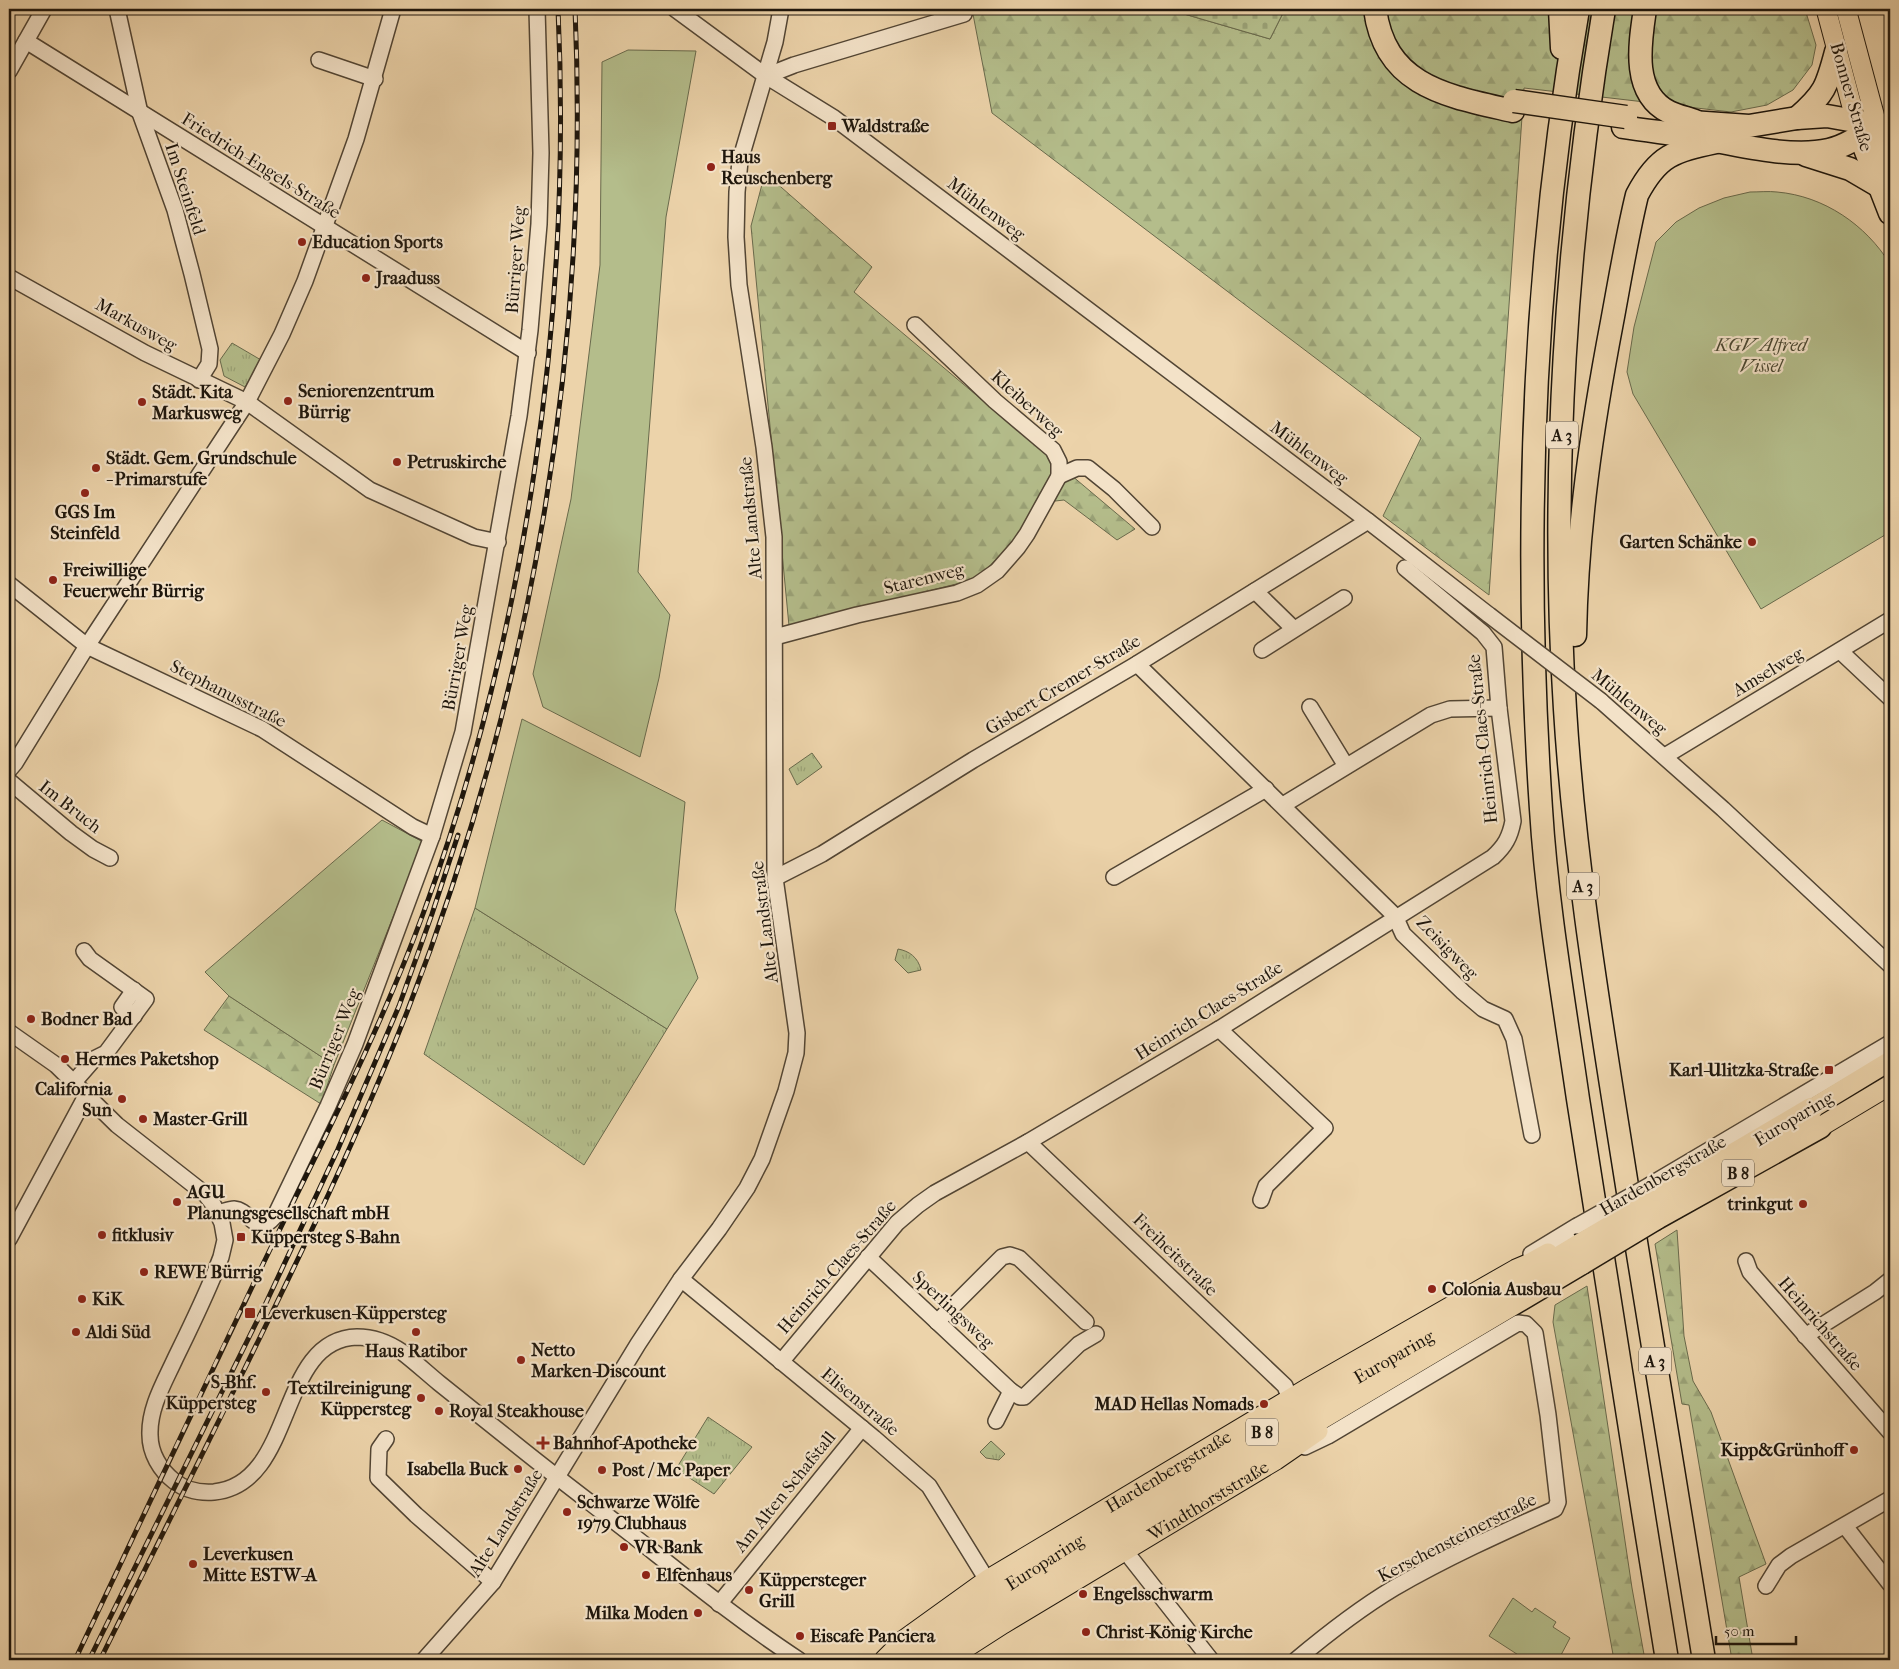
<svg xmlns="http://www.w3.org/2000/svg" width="1899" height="1669" viewBox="0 0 1899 1669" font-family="'IM FELL French Canon',serif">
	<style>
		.grass { fill: url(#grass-tufts); stroke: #696a4c }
		.forest { fill: url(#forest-firs); stroke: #696a4c }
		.cemetery { fill: url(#cemetery-stones); stroke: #696a4c }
		.garden { fill: #b4bd8b; stroke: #696a4c }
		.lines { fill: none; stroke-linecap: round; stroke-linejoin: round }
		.minor-casing { stroke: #524534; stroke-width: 18 }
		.major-casing { stroke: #1e160c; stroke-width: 21 }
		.highway-casing { stroke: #1e160c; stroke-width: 25 }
		.minor { stroke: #f3e2c8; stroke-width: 15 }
		.major { stroke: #ecd3aa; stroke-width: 19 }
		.highway { stroke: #ecd3aa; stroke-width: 22 }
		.rail-casing { stroke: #1e160c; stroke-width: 5 }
		.rail { stroke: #f3e2c8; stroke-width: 3; stroke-dasharray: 9; stroke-linecap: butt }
		.minor-bridge-casing { stroke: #524534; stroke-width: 18; stroke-linecap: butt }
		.highway-bridge-casing { stroke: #1e160c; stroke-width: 25; stroke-linecap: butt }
		.minor-bridge { stroke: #f3e2c8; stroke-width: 15 }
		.highway-bridge { stroke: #ecd3aa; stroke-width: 22 }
		.poi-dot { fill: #8f2418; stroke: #f3e2c8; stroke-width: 2 }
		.labels { text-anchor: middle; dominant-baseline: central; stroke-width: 4.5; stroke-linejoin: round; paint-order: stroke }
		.shield { fill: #f3e2c8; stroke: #5e5344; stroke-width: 1 }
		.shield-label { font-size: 16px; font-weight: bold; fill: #1e160c }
		.street-label { font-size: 18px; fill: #1e160c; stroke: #f3e2c8 }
		.poi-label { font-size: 18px; font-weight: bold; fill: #1e160c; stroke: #f3e2c8; text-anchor: start }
		.park-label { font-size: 18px; font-style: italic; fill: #4b4832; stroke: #f3e2c8 }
	</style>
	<defs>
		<pattern id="grass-tufts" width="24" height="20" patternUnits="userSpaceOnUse" patternTransform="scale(1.25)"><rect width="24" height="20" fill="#b4bd8b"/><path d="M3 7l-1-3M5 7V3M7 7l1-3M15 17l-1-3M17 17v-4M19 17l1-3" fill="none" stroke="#9aa277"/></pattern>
		<pattern id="forest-firs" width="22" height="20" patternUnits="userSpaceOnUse" patternTransform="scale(1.25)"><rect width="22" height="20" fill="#b4bd8b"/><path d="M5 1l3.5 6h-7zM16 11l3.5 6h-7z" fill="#9aa277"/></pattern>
		<pattern id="cemetery-stones" width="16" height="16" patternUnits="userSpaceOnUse" patternTransform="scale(1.25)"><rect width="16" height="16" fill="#b4bd8b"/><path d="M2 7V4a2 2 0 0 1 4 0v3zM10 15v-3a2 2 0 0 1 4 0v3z" fill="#9aa277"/></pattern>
	</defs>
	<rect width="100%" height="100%" fill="#ecd3aa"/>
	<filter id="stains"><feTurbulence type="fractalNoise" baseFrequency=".004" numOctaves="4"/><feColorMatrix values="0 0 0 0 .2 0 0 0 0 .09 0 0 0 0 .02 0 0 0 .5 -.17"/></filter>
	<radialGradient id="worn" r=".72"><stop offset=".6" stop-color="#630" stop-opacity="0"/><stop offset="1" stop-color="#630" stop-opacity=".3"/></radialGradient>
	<g class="grass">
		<polygon points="232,343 261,360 245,387 224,376 220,360"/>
		<polygon points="812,753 822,767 797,785 789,769"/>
		<polygon points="475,908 667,1029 584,1165 424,1054"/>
		<path d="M 898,949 C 909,951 918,957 921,970 L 908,973 L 895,960 Z"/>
		<polygon points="708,1417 752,1447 714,1494 676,1469"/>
		<polygon points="991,1441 1005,1454 999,1460 986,1458 980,1452"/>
	</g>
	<g class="forest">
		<polygon points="972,9 1167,9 1270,39 1285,9 1805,9 1816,45 1812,65 1793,90 1767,105 1731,112 1524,88 1489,595 1383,516 1421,438 992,113"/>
		<polygon points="765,173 872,267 854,292 1135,529 1117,540 1064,500 1038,503 1011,545 976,579 789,626 751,226"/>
		<polygon points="229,996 334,1065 321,1104 204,1030"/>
		<polygon points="1677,1230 1684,1336 1693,1381 1711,1412 1766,1564 1739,1577 1753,1660 1732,1660 1689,1405 1682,1404 1655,1244"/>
		<polygon points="1587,1286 1632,1588 1645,1660 1614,1660 1553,1322 1555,1305"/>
	</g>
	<polygon class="cemetery" points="1167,9 1285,9 1270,39"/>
	<g class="garden">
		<polygon points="628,50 696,51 666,217 638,572 670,615 659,678 640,757 543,707 533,674 571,499 600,265 602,62"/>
		<path d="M 1750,192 C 1759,192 1769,191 1777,192 C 1824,196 1866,225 1890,264 L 1890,532 L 1761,609 L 1633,394 L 1627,372 L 1634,327 L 1656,242 L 1676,222 L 1699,208 L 1724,198 Z"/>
		<polygon points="522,719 685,802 675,910 698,978 667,1029 475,908"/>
		<polygon points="382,820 423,842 334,1065 229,996 205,972"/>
		<polygon points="1513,1598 1532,1612 1535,1608 1556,1622 1553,1627 1570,1638 1561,1655 1569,1660 1526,1660 1489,1636"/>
	</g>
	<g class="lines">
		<g class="minor-casing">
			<g id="minor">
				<polyline points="117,9 140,113 175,210 192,274 210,349 209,364 199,380"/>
				<polyline points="675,9 766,76 834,118 1368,521 1489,615"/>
				<polyline points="26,41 528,353"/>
				<polyline points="319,60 375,79"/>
				<polyline points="9,71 44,9"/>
				<polyline points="766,76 794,65 964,14"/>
				<polyline points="9,277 145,353 247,402 370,490 474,537 498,542"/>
				<polyline points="915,325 995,401 1053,450 1059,462 1059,476 1077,468 1088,468 1114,489 1152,527"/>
				<polyline points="9,584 87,646 262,729 413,827 432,836"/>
				<polyline points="1255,591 1294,629"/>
				<polyline points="775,637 857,615 957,593 977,585 997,571 1018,547 1027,534 1059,476"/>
				<polyline points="1262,650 1344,598"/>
				<polyline points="1840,651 1890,698"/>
				<polyline points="1137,664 1395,916 1403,934 1463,992 1483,1009 1505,1019 1514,1039 1532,1135"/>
				<polyline points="1601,701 1723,809 1890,965"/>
				<polyline points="1310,707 1346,766"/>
				<polyline points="1665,756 1890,620"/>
				<polyline points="9,770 15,763 87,646 247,402 282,334 305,281 356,139 393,9"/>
				<polyline points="9,781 71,833 93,849 110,858"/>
				<polyline points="1283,805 1431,715 1450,709 1499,708"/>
				<polyline points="1114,877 1266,789"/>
				<polyline points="775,878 822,854 973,760 1137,664 1368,521"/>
				<polyline points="134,990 122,1007 134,1016"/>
				<polyline points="1219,1029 1325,1128 1266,1186 1261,1200"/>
				<path d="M 9,1032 L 56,1065 L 117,1125 L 205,1194 L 213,1204 L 222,1223 L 225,1240 L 221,1257 C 208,1292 191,1326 175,1359 C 164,1383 149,1408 150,1435 C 150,1453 160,1470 174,1481 C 185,1490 200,1493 214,1492 C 297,1484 276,1339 357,1337 C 374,1337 389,1343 402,1352 C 415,1362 427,1373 439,1383 C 464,1403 489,1423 514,1443 C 556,1477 599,1509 641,1542 C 693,1583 744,1624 799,1660"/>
				<polyline points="74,1082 94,1059 106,1053 146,999 90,959 84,951"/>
				<polyline points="1028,1142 1285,1386 1290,1399"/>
				<polyline points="1650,1185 1890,1043"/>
				<path d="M 218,1213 C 223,1212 229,1209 234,1209 C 251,1210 256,1239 275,1216 L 328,1106 L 355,1044 L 432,836 L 463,732 L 519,416 L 530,330 L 539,224 L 541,153 L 537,9"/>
				<polyline points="9,1239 87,1094"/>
				<polyline points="1531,1254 1577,1226"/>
				<polyline points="868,1257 1011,1391 996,1421"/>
				<polyline points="1746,1261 1750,1272 1890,1432"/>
				<polyline points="681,1279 874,1438 929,1486 987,1580"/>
				<polyline points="937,1322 1002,1257 1010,1255 1019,1258 1086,1322"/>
				<polyline points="1805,1336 1875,1292 1890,1280"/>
				<path d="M 781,1362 L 897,1223 L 918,1205 L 935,1193 L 1028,1142 L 1219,1029 L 1493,857 C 1505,846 1510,837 1513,821 L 1499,708 L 1494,647 L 1483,633 L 1405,568"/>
				<polyline points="1011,1391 1020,1397 1024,1397 1079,1344 1096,1334"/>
				<polyline points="386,1439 379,1449 378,1478 416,1515 493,1582"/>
				<polyline points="1845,1526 1890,1584"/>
				<polyline points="1126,1552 1211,1660"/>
				<polyline points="1766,1586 1779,1565 1791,1556 1890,1499"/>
				<polyline points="719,1604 862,1428"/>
				<polyline points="424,1660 493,1582 638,1344 681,1279 719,1229 747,1188 762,1159 786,1091 796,1053 797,1033 775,878 774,537 764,447 739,285 736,237 737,192 740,161 775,42 781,9"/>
				<path d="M 1296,1660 C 1327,1634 1359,1609 1394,1588 C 1446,1558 1501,1533 1555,1509 L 1558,1502 L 1548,1415 L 1535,1333 L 1526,1324 L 1518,1323 L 1328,1436 L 1305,1447"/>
			</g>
		</g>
		<g class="major-casing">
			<g id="major">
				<polyline points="1826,9 1859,133"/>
				<polyline points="1846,9 1877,125"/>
				<polyline points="1811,1109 1890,1061"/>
				<polyline points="1820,1127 1890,1085"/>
				<path id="s1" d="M 884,1660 L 905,1639 L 987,1580 L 1308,1388 L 1516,1269 L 1530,1263 L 1548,1253"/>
				<path id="s2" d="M 947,1660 L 1003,1624 L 1276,1460 L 1318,1431"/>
			</g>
		</g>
		<g class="highway-casing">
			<g id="highway">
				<path d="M 1375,9 C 1385,87 1448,96 1513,111"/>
				<polyline points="1560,9 1562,48"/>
				<path d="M 1578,9 C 1532,273 1523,541 1541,809 C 1547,906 1564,1002 1578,1099 C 1606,1286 1637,1473 1667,1660"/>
				<path d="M 1604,9 C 1566,237 1550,478 1565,709 C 1574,856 1598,1003 1621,1148 C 1648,1319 1676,1490 1704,1660"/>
				<path d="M 1645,9 C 1640,43 1631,93 1669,112 C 1677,116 1687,118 1695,121"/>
				<path d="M 1797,118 C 1825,94 1827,86 1836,52"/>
				<polyline points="1677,121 1749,126 1797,118 1827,116 1877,125"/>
				<polyline points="1877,125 1890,164"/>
				<path d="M 1623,127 C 1647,131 1671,133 1695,137 C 1735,144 1790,159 1829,150 C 1846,146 1862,135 1877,125"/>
				<polyline points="1860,136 1890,213"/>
				<polyline points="1806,155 1850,169 1879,186"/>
				<path d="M 1575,635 C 1577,528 1592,427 1612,322 C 1620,279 1627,236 1637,195 C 1658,155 1674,151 1716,142"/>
				<polyline points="1653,1202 1811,1109"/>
				<polyline points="1655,1219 1820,1127"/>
				<polyline points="929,1656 1003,1607 1582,1263"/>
				<path id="s3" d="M 903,1657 L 930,1640 L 947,1624 L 1119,1515 L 1423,1340 L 1580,1245"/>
			</g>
		</g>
		<use href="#minor" class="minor"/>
		<use href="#major" class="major"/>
		<use href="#highway" class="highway"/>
		<g class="rail-casing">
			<g id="rail">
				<path d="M 75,1660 C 138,1528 199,1396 263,1264 C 319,1148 379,1034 423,914 C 527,632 572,309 558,9"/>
				<polyline points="89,1660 265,1305 338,1149 399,1006 432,914 458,835"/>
				<path d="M 100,1660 C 148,1564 196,1467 244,1370 C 302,1252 359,1134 407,1012 C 531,694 590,350 575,9"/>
			</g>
		</g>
		<use href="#rail" class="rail"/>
		<g class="minor-bridge-casing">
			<g id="minor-bridge">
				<polyline points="1489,615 1601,701"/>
				<polyline points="1577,1226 1650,1185"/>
			</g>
		</g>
		<g class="highway-bridge-casing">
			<g id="highway-bridge">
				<polyline points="1514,101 1626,117"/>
				<polyline points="1580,1245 1653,1202"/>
				<polyline points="1582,1263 1655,1219"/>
			</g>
		</g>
		<use href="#minor-bridge" class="minor-bridge"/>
		<use href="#highway-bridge" class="highway-bridge"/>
	</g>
	<g class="poi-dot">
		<rect x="827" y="121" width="10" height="10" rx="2.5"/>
		<circle cx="711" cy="167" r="5"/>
		<circle cx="302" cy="242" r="5"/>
		<circle cx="366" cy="278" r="5"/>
		<circle cx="288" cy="401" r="5"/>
		<circle cx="142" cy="402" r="5"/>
		<circle cx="397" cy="462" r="5"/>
		<circle cx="96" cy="468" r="5"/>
		<circle cx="85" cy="493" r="5"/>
		<circle cx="1752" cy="542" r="5"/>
		<circle cx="53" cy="580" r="5"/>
		<circle cx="31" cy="1019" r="5"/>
		<circle cx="65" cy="1059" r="5"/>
		<rect x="1824" y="1065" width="10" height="10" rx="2.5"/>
		<circle cx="122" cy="1099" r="5"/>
		<circle cx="143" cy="1119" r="5"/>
		<circle cx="177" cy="1202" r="5"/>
		<circle cx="1803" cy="1204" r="5"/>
		<circle cx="102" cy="1235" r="5"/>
		<rect x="236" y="1232" width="10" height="10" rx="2.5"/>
		<circle cx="144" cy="1272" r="5"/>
		<circle cx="1432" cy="1289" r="5"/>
		<circle cx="82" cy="1299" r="5"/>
		<rect x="244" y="1307" width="12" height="12" rx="2.5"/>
		<circle cx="76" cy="1332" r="5"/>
		<circle cx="416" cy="1332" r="5"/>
		<circle cx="521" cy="1360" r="5"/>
		<circle cx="266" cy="1392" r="5"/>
		<circle cx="421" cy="1398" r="5"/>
		<circle cx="1264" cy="1404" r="5"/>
		<circle cx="439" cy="1411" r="5"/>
		<path d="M540.5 1435.5h5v5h5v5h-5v5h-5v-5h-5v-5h5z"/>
		<circle cx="1854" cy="1450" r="5"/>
		<circle cx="518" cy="1469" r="5"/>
		<circle cx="602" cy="1470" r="5"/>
		<circle cx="567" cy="1512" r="5"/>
		<circle cx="624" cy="1547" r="5"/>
		<circle cx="193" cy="1564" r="5"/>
		<circle cx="646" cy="1575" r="5"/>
		<circle cx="749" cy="1590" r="5"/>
		<circle cx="1083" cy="1594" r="5"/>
		<circle cx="698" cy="1613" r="5"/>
		<circle cx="1086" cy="1632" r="5"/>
		<circle cx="800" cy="1636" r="5"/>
	</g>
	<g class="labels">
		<g class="shield">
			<rect x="1546" y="421.5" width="32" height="27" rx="4"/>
			<rect x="1567" y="872.5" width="32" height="27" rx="4"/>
			<rect x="1722" y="1159.5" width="32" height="27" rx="4"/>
			<rect x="1639" y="1347.5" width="32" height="27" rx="4"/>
			<rect x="1246" y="1418.5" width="32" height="27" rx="4"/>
		</g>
		<g class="shield-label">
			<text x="1562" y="435">A 3</text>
			<text x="1583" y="886">A 3</text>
			<text x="1738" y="1173">B 8</text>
			<text x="1655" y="1361">A 3</text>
			<text x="1262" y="1432">B 8</text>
		</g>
		<g class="street-label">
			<text transform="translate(1851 97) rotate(74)">Bonner Straße</text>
			<text transform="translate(261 166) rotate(32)">Friedrich-Engels-Straße</text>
			<text transform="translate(185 189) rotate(72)">Im Steinfeld</text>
			<text transform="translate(986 209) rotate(37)">Mühlenweg</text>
			<text transform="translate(516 260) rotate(-86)">Bürriger Weg</text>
			<text transform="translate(136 325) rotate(29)">Markusweg</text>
			<text transform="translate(1027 404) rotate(42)">Kleiberweg</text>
			<text transform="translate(1309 453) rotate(37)">Mühlenweg</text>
			<text transform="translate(751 518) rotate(-95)">Alte Landstraße</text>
			<text transform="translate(924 579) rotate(-14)">Starenweg</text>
			<text transform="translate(458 658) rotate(-80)">Bürriger Weg</text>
			<text transform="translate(1768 672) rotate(-31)">Amselweg</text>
			<text transform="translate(1063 685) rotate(-31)">Gisbert-Cremer-Straße</text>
			<text transform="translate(228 694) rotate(27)">Stephanusstraße</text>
			<text transform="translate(1629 702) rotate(40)">Mühlenweg</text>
			<text transform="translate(1483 739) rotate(-96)">Heinrich-Claes-Straße</text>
			<text transform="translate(70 807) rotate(38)">Im Bruch</text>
			<text transform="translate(765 922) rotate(-97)">Alte Landstraße</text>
			<text transform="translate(1447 948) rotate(46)">Zeisigweg</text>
			<text transform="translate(1209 1011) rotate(-32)">Heinrich-Claes-Straße</text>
			<text transform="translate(335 1039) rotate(-68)">Bürriger Weg</text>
			<text transform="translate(1794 1119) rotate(-31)">Europaring</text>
			<text transform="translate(1663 1176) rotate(-30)">Hardenbergstraße</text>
			<text transform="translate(1175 1255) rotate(44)">Freiheitstraße</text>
			<text transform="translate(837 1267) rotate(-49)">Heinrich-Claes-Straße</text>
			<text transform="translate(953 1310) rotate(43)">Sperlingsweg</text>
			<text transform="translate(1820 1324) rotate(49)">Heinrichstraße</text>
			<text stroke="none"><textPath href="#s3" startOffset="576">Europaring</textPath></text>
			<text transform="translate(860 1402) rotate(40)">Elisenstraße</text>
			<text stroke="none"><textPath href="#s1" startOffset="342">Hardenbergstraße</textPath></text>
			<text transform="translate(785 1492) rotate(-51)">Am Alten Schafstall</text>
			<text stroke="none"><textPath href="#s2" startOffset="306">Windthorststraße</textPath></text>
			<text transform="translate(506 1523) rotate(-58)">Alte Landstraße</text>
			<text transform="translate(1457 1538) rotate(-27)">Kerschensteinerstraße</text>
			<text stroke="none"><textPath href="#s3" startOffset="171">Europaring</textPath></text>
		</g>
		<g class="poi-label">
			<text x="842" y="126">Waldstraße</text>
			<text x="721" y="157">Haus<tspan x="721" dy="21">Reuschenberg</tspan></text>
			<text x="312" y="242">Education Sports</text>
			<text x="376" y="278">Jraaduss</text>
			<text x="298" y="391">Seniorenzentrum<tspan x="298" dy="21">Bürrig</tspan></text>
			<text x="152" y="392">Städt. Kita<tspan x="152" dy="21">Markusweg</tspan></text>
			<text x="106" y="458">Städt. Gem. Grundschule<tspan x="106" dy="21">- Primarstufe</tspan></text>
			<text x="407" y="462">Petruskirche</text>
			<text x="85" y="512" text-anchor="middle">GGS Im<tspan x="85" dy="21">Steinfeld</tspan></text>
			<text x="1742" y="542" text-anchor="end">Garten Schänke</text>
			<text x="63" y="570">Freiwillige<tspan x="63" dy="21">Feuerwehr Bürrig</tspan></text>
			<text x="41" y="1019">Bodner Bad</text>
			<text x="75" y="1059">Hermes Paketshop</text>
			<text x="1819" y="1070" text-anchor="end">Karl-Ulitzka-Straße</text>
			<text x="112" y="1089" text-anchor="end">California<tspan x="112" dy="21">Sun</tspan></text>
			<text x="153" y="1119">Master-Grill</text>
			<text x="187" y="1192">AGU<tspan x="187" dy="21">Planungsgesellschaft mbH</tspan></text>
			<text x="1793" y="1204" text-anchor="end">trinkgut</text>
			<text x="112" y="1235">fitklusiv</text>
			<text x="251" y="1237">Küppersteg S-Bahn</text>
			<text x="154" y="1272">REWE Bürrig</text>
			<text x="1442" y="1289">Colonia Ausbau</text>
			<text x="92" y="1299">KiK</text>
			<text x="261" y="1313">Leverkusen-Küppersteg</text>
			<text x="86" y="1332">Aldi Süd</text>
			<text x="531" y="1350">Netto<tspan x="531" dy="21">Marken-Discount</tspan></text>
			<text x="416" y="1351" text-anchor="middle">Haus Ratibor</text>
			<text x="256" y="1382" text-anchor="end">S-Bhf.<tspan x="256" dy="21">Küppersteg</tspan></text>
			<text x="411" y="1388" text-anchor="end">Textilreinigung<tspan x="411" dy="21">Küppersteg</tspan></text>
			<text x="1254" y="1404" text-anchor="end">MAD Hellas Nomads</text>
			<text x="449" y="1411">Royal Steakhouse</text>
			<text x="553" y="1443">Bahnhof-Apotheke</text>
			<text x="1844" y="1450" text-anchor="end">Kipp&amp;Grünhoff</text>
			<text x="508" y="1469" text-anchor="end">Isabella Buck</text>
			<text x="612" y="1470">Post / Mc Paper</text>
			<text x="577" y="1502">Schwarze Wölfe<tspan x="577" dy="21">1979 Clubhaus</tspan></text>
			<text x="634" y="1547">VR Bank</text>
			<text x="203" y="1554">Leverkusen<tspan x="203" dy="21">Mitte ESTW-A</tspan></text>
			<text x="656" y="1575">Elfenhaus</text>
			<text x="759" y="1580">Küppersteger<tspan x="759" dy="21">Grill</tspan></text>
			<text x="1093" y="1594">Engelsschwarm</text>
			<text x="688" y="1613" text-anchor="end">Milka Moden</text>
			<text x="1096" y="1632">Christ-König Kirche</text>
			<text x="810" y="1636">Eiscafe Panciera</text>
		</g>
		<g class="park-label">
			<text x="1761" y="345">KGV Alfred<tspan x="1761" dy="21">Vissel</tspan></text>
		</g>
	</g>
	<rect width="1899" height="1669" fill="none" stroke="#ecd3aa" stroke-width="30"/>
	<rect x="10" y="10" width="1879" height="1649" fill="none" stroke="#1e160c" stroke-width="2.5"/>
	<rect x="15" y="15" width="1869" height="1639" fill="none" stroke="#1e160c"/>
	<path d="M1716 1636v8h80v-8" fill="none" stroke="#1e160c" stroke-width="2.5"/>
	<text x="1724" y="1636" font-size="15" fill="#1e160c" stroke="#f3e2c8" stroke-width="4" paint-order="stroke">50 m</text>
	<rect width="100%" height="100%" filter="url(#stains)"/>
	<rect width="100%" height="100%" fill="url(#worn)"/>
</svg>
